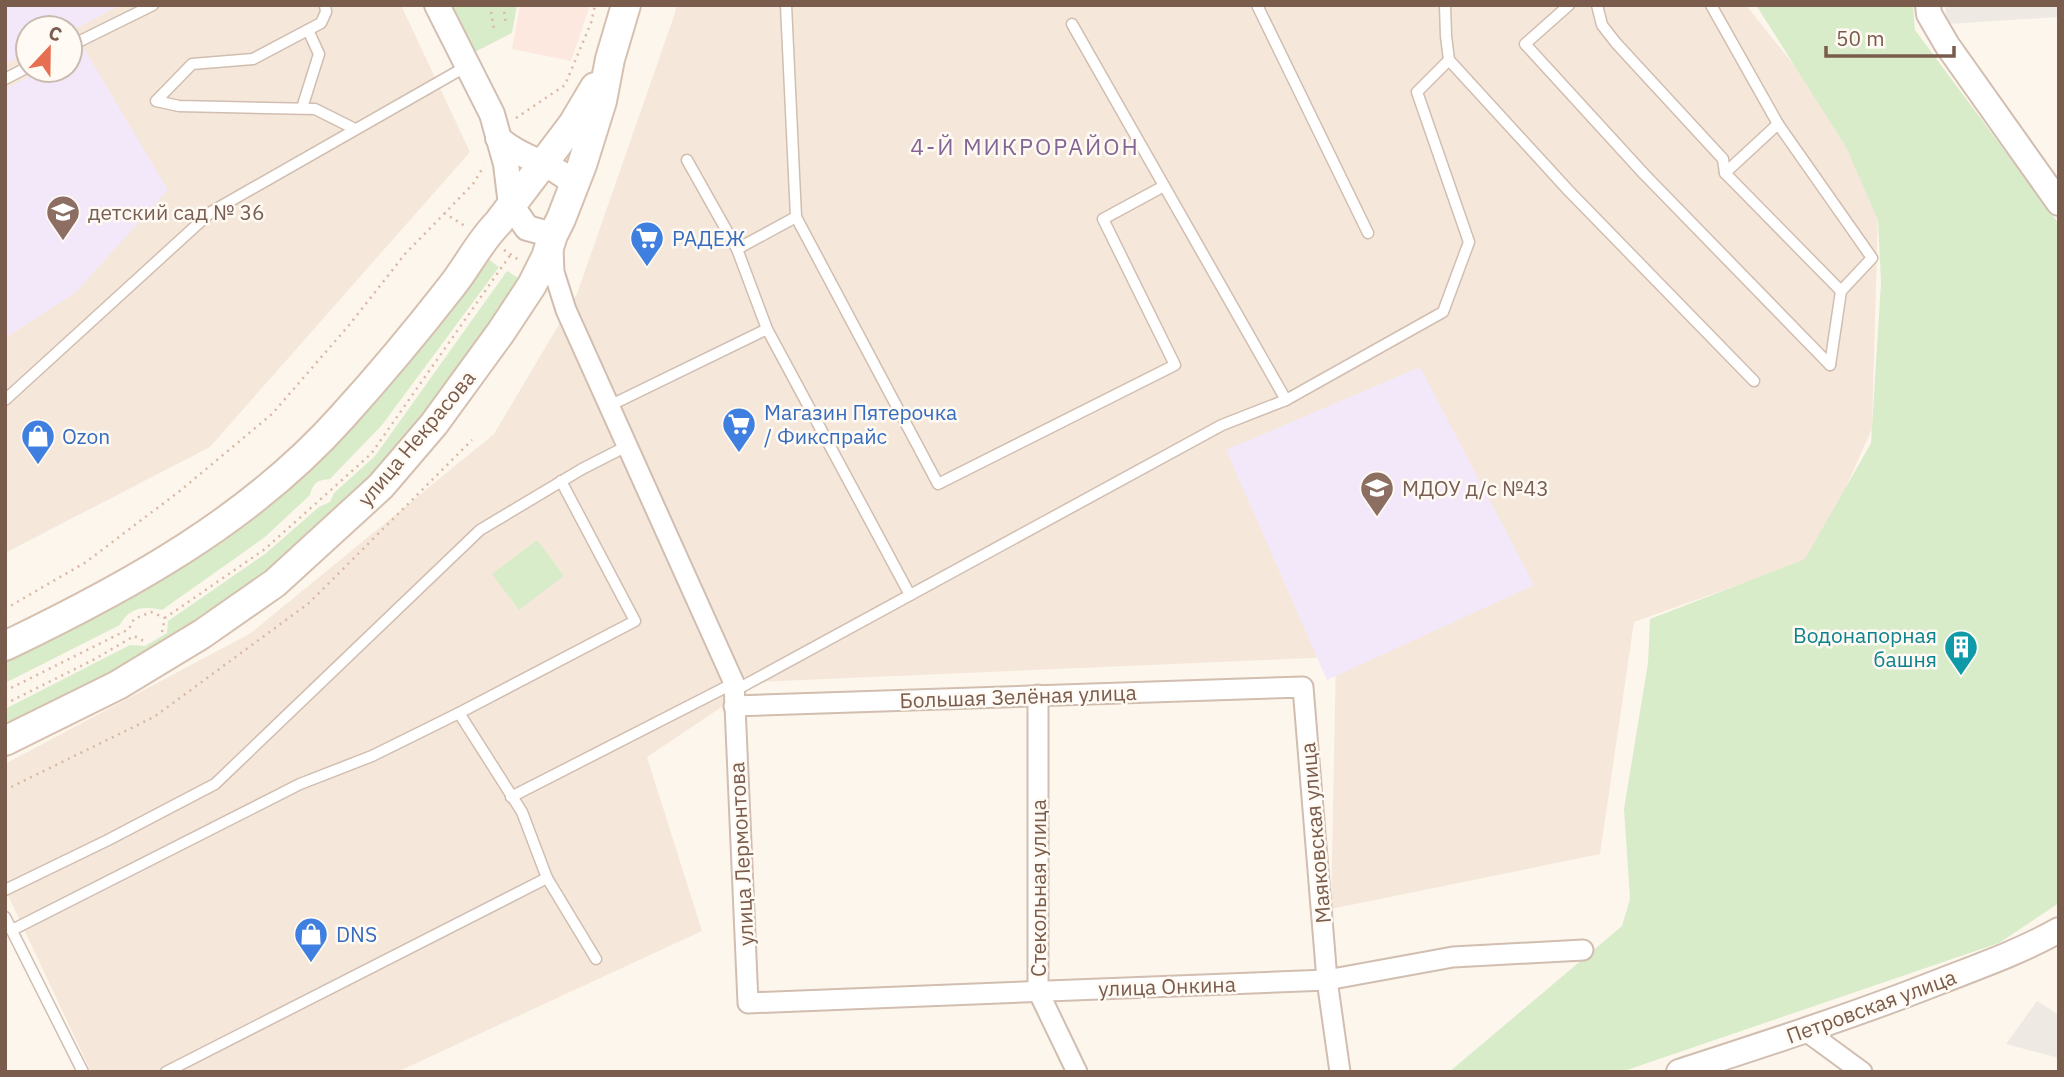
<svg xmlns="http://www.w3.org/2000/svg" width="2064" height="1077" viewBox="0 0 2064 1077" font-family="'IBM Plex Sans',sans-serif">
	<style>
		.residential { fill: #f5e8da; fill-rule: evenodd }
		.commercial { fill: #fde8e0 }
		.industrial { fill: #efe9e4 }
		.education { fill: #f3e8fa }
		.green { fill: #d8ecc9 }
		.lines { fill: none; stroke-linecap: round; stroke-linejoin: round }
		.service-casing { stroke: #d1beb0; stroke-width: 13 }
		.minor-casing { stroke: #d1beb0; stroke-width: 23 }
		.tertiary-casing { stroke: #d1beb0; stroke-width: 28 }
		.secondary-casing { stroke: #d6c0b0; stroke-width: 32 }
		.path { stroke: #d9b8a5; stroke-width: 2.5; stroke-dasharray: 2 5; stroke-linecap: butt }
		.service { stroke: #fff; stroke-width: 10 }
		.minor { stroke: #fff; stroke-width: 19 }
		.tertiary { stroke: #fff; stroke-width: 24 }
		.secondary { stroke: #fff; stroke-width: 28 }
		.labels { text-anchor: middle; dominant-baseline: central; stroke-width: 5; stroke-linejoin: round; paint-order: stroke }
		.education-label { font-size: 21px; fill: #785e54; stroke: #fffaf3; text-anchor: start }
		.shop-label { font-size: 21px; fill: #366cbe; stroke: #fffaf3; text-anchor: start }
		.street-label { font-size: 21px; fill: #7a5c4d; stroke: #fffaf3 }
		.culture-label { font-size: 21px; fill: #0d838f; stroke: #fffaf3; text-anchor: end }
		.neighbourhood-label { font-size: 23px; letter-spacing: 2px; fill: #846695; stroke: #fffaf3 }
	</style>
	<rect width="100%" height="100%" fill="#fdf6ec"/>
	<g class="residential">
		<path d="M 5,5 L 401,5 L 470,152 L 210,447 L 5,553 ZM 28,28 L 70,28 L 70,70 L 28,70 Z"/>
		<polygon points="676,5 1746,5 1879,172 1872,429 1814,558 1634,622 1600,854 1331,909 1336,657 759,682 647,757 702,931 397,1072 91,1072 5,889 5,764 251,633 494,434 577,294 675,13"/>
	</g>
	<polygon class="commercial" points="520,5 590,5 571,61 512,49"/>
	<g class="industrial">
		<polygon points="1945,5 2059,5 2059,17 1947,24"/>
		<polygon points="2037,1001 2059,1015 2059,1058 2006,1044"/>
	</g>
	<g class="education">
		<polygon points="5,5 121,5 70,31 70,28 28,28 28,53 5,64"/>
		<polygon points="83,47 168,190 75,293 5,338 5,89 41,70 70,70 70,54"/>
		<polygon points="1420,367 1534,585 1327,680 1226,450"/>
	</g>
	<g class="green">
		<polygon points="453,5 517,5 512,33 475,52"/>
		<polygon points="1756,5 1913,5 1915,30 2059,224 2059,903 1999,943 1621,1072 1449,1072 1622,926 1630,899 1624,809 1648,663 1650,619 1805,559 1871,443 1881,283 1878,220 1846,147"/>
		<path d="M 483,255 L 499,267 L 382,425 L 330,479 C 317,480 313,483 310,495 L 265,537 L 162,610 C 145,606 129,607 120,625 L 5,683 L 5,655 L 268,499 Z"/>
		<polygon points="507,271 520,279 482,340 414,430 364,489 239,595 158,653 5,730 5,709 130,645 145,646 167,633 168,621 265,554 319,507 330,502 334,493 375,456"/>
		<polygon points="537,540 564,576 519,610 492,574"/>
	</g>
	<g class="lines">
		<g class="service-casing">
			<g id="service">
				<polyline points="325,5 326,12 321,23 253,59 192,64 156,101 179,106 315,109 355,129"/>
				<polyline points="786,5 796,217 938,484 1175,365 1103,219 1164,186"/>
				<polyline points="1257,5 1368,233"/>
				<polyline points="1445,5 1446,36 1449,60 1568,190 1754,381"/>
				<polyline points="1569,5 1525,44 1644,174 1830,365"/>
				<polyline points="1597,5 1602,25 1616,43 1723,159 1725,173 1841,291"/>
				<polyline points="1711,5 1778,124 1872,258 1841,291 1830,365"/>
				<polyline points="1072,24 1286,400"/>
				<polyline points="70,46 153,5"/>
				<polyline points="5,79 28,67"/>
				<polyline points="302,108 319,54 308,30"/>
				<polyline points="687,160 737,249 767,329"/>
				<polyline points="1725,173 1778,124"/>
				<polyline points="737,249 796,217"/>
				<polyline points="5,400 211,212 467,66"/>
				<polyline points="609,406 767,329 910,595"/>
				<polyline points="734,691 1222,425 1286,400 1443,312 1469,242 1417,92 1449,60"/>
				<polyline points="459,713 522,812 547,878 596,959"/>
				<polyline points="511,797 734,683"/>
				<polyline points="5,890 108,840 215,784 480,530 582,469 627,446"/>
				<polyline points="5,917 83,1072"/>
				<polyline points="12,930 300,784 372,756 459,713 635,621 561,481"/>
				<polyline points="166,1072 547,878"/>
			</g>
		</g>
		<g class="minor-casing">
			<g id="minor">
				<polyline points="553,249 554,272 566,310 734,683 748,1003 1327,980 1453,957 1583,950"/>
				<polyline points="1038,695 1038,991 1077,1072"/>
				<polyline points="734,706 1303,687 1327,980 1340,1072"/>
				<polyline points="1806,1031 1862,1072"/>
			</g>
		</g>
		<g class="tertiary-casing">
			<g id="tertiary">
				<polyline points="437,5 492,114 506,164 511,205 527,228 553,235"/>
				<polyline points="1928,5 1929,14 1947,45 2059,203"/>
				<path d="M 498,138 C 524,161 551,161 575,185"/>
				<path d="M 1679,1072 C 1765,1044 1852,1016 1936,983 C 1977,967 2020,952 2059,930"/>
			</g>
		</g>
		<g class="secondary-casing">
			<g id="secondary">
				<path d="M 5,646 C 128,587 250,520 342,417 C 380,375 416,332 451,287 C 468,266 479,242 498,223 L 573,124 L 595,87"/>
				<polyline points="5,741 118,685 202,634 275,583 381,486 434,424 501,332 532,285 546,257 553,235 561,219 582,165 602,101 610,59 626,5"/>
			</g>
		</g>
		<g class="path">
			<polyline points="490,5 494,29"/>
			<polyline points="503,5 506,24"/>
			<polyline points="516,118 565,85 591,23 595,5"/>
			<polyline points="444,213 465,226"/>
			<polyline points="504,250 519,260"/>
			<polyline points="5,609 86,562 181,490 272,414 350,324 405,254 473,184 484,166"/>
			<polyline points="162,632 165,618 265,549 371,454 511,254"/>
			<polyline points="5,691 129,629 134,619 151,612 165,618"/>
			<polyline points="5,704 95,659 134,636 144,641"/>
			<polyline points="5,790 154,717 309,603 472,440"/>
		</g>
		<use href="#service" class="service"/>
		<use href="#minor" class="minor"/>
		<use href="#tertiary" class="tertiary"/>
		<use href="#secondary" class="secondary"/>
	</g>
	<defs>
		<g id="school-pin" transform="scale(1.75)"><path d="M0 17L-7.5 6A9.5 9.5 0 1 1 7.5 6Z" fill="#8d6e63" stroke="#fffaf3"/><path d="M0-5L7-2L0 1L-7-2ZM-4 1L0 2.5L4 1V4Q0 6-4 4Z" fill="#fff"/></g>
		<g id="supermarket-pin" transform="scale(1.75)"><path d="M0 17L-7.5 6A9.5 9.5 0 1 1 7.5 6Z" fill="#3f7fe0" stroke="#fffaf3"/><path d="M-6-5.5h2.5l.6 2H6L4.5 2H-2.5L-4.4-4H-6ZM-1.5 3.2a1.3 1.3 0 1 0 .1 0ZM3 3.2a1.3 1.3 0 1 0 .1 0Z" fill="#fff"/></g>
		<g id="shop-pin" transform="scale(1.75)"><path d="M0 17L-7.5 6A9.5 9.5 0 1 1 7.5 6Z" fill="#3f7fe0" stroke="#fffaf3"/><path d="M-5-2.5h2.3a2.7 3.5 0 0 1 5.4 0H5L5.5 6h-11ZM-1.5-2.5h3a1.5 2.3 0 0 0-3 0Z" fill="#fff"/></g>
		<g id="building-pin" transform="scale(1.75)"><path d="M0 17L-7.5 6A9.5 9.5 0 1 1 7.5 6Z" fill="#0f9aa8" stroke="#fffaf3"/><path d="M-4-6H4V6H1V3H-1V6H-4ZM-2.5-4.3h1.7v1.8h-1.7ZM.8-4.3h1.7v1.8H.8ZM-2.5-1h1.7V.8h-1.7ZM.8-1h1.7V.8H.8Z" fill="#fff"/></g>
	</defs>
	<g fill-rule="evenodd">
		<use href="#school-pin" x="63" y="212"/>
		<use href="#supermarket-pin" x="647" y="238"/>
		<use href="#supermarket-pin" x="739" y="424"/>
		<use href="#shop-pin" x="38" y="436"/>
		<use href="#school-pin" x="1377" y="488"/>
		<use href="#building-pin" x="1961" y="647"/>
		<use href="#shop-pin" x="311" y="934"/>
	</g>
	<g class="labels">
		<g class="education-label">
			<text x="88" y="212">детский сад № 36</text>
			<text x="1402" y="488">МДОУ д/с №43</text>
		</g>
		<g class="shop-label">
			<text x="672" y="238">РАДЕЖ</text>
			<text x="764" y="412">Магазин Пятерочка<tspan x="764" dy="24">/ Фикспрайс</tspan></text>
			<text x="62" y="436">Ozon</text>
			<text x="336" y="934">DNS</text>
		</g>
		<g class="street-label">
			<text transform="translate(416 438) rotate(-50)">улица Некрасова</text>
			<text transform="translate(1018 696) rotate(-2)">Большая Зелёная улица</text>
			<text transform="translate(1315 833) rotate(-95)">Маяковская улица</text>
			<text transform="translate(741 854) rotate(-93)">улица Лермонтова</text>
			<text transform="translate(1038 888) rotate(-90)">Стекольная улица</text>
			<text transform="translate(1167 986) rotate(-2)">улица Онкина</text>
			<text transform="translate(1871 1006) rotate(-20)">Петровская улица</text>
		</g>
		<g class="culture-label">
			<text x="1937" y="635">Водонапорная<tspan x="1937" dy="24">башня</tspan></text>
		</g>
		<g class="neighbourhood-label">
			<text x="1025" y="146">4-Й МИКРОРАЙОН</text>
		</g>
	</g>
	<rect width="2064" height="1077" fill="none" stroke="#7a5c4d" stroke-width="14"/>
	<g transform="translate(49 49) rotate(22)"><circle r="33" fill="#fffaf3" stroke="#cabbb1" stroke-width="2"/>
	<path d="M0-5L12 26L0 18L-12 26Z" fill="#e76f51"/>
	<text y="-10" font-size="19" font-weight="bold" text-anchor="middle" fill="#7a5c4d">С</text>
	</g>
	<path d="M1826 46v10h128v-10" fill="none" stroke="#7a5c4d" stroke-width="3.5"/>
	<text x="1836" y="46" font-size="21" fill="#7a5c4d" stroke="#fffaf3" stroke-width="5" paint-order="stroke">50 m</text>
</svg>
